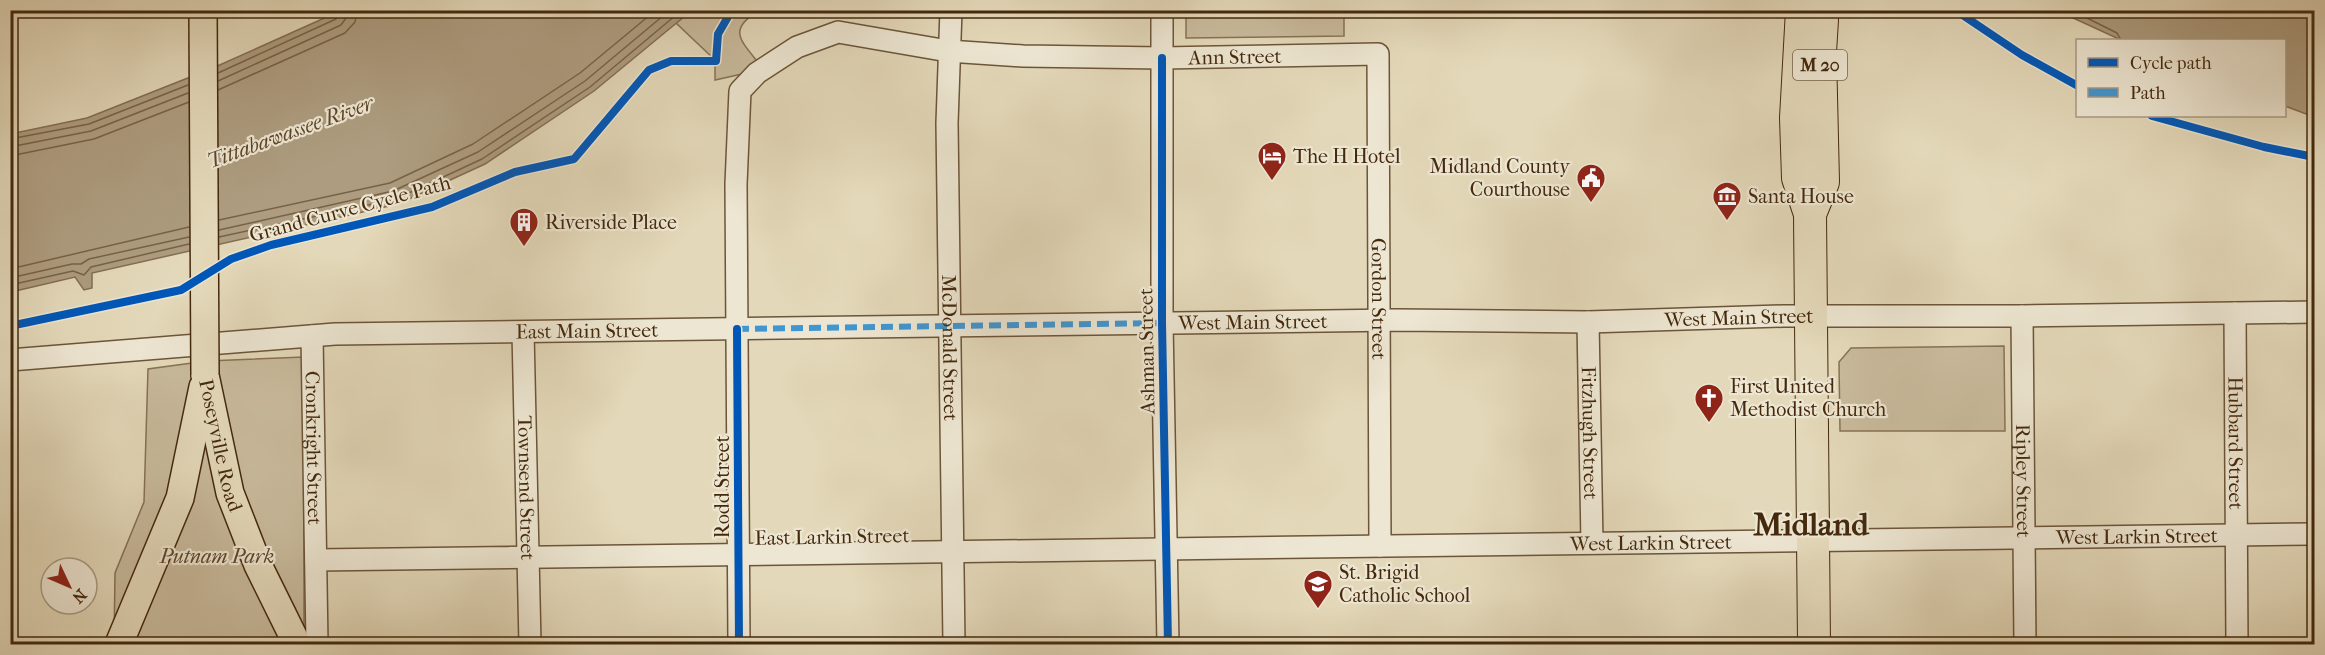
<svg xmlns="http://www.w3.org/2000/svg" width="2325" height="655" viewBox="0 0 2325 655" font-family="'IM FELL French Canon',serif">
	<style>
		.green { fill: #c8ba9c; stroke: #867254; stroke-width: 1.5 }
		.water { fill: #ad9c7f; stroke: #836e51; stroke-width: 1.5 }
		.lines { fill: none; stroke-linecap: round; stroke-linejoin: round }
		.shore { stroke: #786246; stroke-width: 1.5 }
		.minor-casing { stroke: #6c5538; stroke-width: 24 }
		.major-casing { stroke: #44290d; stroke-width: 30 }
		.highway-casing { stroke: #44290d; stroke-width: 34 }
		.minor { stroke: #ede6d2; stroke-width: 21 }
		.major { stroke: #e3d8b9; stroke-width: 27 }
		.highway { stroke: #e3d8b9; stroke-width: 32 }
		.major-bridge-casing { stroke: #44290d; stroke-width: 30; stroke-linecap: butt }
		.major-bridge { stroke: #e3d8b9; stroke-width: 27 }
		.quiet { stroke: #4096d2; stroke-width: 6; stroke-dasharray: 12 6; stroke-linecap: butt }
		.cycleway-casing { stroke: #ede6d2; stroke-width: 11 }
		.cycleway { stroke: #0057b8; stroke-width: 8 }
		.labels { text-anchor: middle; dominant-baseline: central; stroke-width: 4.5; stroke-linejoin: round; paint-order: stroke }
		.shield { fill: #ede6d2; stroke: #776248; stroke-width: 1.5 }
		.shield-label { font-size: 18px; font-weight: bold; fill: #44290d }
		.street-label { font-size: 20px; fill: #44290d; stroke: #ede6d2 }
		.poi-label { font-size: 20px; fill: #44290d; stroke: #ede6d2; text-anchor: start }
		.park-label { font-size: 20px; font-style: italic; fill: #5e462a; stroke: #ede6d2 }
		.water-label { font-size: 21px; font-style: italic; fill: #5e462a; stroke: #ede6d2 }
		.town-label { font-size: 32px; font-weight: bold; fill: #44290d; stroke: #ede6d2 }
	</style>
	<rect width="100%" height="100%" fill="#e3d8b9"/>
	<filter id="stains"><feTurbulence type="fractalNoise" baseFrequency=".00333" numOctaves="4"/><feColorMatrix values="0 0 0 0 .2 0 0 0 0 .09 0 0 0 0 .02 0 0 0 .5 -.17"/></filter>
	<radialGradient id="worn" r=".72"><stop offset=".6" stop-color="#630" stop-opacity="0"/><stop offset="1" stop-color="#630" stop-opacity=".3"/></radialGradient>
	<g class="green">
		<path d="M 691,11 L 758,11 C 729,29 739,39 757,61 L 742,74 L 715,80 L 715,60 L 676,23 Z"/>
		<polygon points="1186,11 1344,11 1344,36 1186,38"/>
		<polygon points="2004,346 2005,431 1840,431 1839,362 1851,348"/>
		<polygon points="304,357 304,644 114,644 115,573 144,502 148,369 207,361"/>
	</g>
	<g class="water">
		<polygon points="340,11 691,11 594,91 485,164 398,204 92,273 92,288 84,290 75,277 11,292 10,134 87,118 213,68"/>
		<polygon points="2058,11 2314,11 2314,117 2285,106 2284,40 2121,40"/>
	</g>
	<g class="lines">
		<g class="shore">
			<polyline points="2071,10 2117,33 2121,40"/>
			<polyline points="218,73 336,19 340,10"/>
			<polyline points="218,81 341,25 346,18 348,10"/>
			<polyline points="218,90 345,33 355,22 357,10"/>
			<polyline points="10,139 89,124 188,85"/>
			<polyline points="10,147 91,131 188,93"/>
			<polyline points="10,156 94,139 189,102"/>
			<polyline points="219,220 390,183 473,144 580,73 656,10"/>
			<polyline points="219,230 393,191 478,152 585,81 670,10"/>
			<polyline points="219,237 396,199 482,159 590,87 682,10"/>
			<polyline points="10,269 189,227"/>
			<polyline points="10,278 72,264 81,264 89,259 189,237"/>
			<polyline points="10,285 73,271 84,275 91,267 189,244"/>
		</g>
		<g class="minor-casing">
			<g id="minor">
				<path id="s1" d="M 951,10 L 947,123 L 954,644"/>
				<polyline points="1162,10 1162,323 1168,644"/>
				<path id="s2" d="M 2235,313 L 2237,644"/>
				<path id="s3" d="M 2022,316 L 2025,644"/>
				<path id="s4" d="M 1588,322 L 1592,543"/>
				<path id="s5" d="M 523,332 L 530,644"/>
				<path id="s6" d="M 312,336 L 317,644"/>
				<path id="s7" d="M 10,360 L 335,334 L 1397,320 L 1588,322 L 1783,316 L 2022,316 L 2314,312"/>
				<path id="s8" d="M 316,560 L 2314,534"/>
				<path id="s9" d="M 739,644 L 736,184 L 740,91 L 757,73 L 797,47 L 838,32 L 948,51 L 1023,56 L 1162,58 L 1378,54 L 1380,546"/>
			</g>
		</g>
		<g class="major-casing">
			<g id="major">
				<path id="s10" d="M 205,375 L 230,493 L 258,565 L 297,644"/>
				<polyline points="119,644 180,498 203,387"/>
			</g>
		</g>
		<g class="highway-casing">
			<g id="highway">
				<polyline points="1802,10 1796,118 1798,178 1810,214 1814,644"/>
				<polyline points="1810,214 1823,182 1820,52 1822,20"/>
			</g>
		</g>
		<use href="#minor" class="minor"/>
		<use href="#major" class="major"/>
		<use href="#highway" class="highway"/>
		<g class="major-bridge-casing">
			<polyline id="major-bridge" points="203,10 205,375"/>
		</g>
		<use href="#major-bridge" class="major-bridge"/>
		<polyline class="quiet" points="737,329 1162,323"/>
		<g class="cycleway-casing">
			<g id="cycleway">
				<polyline points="1955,10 2022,55 2078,86"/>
				<polyline points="1162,58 1162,323 1168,644"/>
				<polyline points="2152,116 2264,147 2314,157"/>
				<polyline points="10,326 181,290 231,259 271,245 432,207 515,172 574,159 649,70 671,61 716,61 718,34 732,10"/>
				<polyline points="737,329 739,644"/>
			</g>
		</g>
		<use href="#cycleway" class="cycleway"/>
	</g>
	<defs>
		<g id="hotel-pin" transform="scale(1.5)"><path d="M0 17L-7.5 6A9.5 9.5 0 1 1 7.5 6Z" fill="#8f2418" stroke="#ede6d2"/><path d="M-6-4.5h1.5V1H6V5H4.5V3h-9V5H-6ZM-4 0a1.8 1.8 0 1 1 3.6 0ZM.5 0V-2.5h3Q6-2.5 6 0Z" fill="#fff"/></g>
		<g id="civic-pin" transform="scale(1.5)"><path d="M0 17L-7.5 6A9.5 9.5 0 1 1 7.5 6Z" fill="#8f2418" stroke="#ede6d2"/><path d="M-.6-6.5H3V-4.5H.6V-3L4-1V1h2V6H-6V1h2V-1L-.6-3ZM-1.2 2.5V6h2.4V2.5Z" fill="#fff"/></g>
		<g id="museum-pin" transform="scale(1.5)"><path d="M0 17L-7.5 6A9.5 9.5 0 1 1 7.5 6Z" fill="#8f2418" stroke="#ede6d2"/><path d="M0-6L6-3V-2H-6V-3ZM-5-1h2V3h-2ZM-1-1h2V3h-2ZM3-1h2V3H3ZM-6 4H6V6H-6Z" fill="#fff"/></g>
		<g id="building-pin" transform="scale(1.5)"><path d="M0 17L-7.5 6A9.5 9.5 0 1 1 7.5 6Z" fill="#8f2418" stroke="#ede6d2"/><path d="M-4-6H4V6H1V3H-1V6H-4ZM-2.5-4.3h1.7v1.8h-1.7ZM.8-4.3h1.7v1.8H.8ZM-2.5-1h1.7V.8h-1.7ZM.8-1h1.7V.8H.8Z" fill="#fff"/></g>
		<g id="church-pin" transform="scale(1.5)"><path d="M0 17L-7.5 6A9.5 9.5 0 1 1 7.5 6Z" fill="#8f2418" stroke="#ede6d2"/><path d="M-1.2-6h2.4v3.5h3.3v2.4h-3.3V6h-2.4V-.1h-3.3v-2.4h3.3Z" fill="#fff"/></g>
		<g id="school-pin" transform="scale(1.5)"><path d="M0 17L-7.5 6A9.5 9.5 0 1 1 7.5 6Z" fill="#8f2418" stroke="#ede6d2"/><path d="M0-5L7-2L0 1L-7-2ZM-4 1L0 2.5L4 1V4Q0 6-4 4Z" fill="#fff"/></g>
	</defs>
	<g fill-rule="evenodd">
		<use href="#hotel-pin" x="1272" y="156"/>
		<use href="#civic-pin" x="1591" y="178"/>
		<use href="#museum-pin" x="1727" y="196"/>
		<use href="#building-pin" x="524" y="222"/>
		<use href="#church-pin" x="1709" y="398"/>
		<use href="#school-pin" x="1318" y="584"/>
	</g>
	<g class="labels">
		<rect class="shield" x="1793" y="50" width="54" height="30" rx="4.5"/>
		<g class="shield-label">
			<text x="1820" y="65">M 20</text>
		</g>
		<g class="street-label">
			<text stroke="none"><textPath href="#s9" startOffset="1068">Ann Street</textPath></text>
			<text transform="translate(350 209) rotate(-15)">Grand Curve Cycle Path</text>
			<text stroke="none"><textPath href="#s9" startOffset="1456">Gordon Street</textPath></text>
			<text stroke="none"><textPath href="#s7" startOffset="1730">West Main Street</textPath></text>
			<text stroke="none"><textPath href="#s7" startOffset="1244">West Main Street</textPath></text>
			<text stroke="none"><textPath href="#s7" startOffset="578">East Main Street</textPath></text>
			<text stroke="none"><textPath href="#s1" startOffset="338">McDonald Street</textPath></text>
			<text transform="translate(1147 351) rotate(-91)">Ashman Street</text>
			<text stroke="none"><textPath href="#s4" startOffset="111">Fitzhugh Street</textPath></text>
			<text stroke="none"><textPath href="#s2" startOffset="130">Hubbard Street</textPath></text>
			<text stroke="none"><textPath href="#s6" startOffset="112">Cronkright Street</textPath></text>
			<text stroke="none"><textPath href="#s10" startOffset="72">Poseyville Road</textPath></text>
			<text stroke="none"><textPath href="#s3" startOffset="165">Ripley Street</textPath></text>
			<text transform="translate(722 487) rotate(-90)">Rodd Street</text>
			<text stroke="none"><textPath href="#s5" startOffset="156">Townsend Street</textPath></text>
			<text stroke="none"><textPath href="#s8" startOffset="1821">West Larkin Street</textPath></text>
			<text transform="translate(832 537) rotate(-1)">East Larkin Street</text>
			<text stroke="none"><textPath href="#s8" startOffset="1335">West Larkin Street</textPath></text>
		</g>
		<g class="poi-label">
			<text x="1293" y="156">The H Hotel</text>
			<text x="1570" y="166" text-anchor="end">Midland County<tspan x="1570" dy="23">Courthouse</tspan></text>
			<text x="1748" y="196">Santa House</text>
			<text x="545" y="222">Riverside Place</text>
			<text x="1730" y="386">First United<tspan x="1730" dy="23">Methodist Church</tspan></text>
			<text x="1339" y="572">St. Brigid<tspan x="1339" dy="23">Catholic School</tspan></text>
		</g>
		<g class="park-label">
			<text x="217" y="556">Putnam Park</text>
		</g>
		<g class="water-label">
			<text transform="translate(290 132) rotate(-20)">Tittabawassee River</text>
		</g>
		<g class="town-label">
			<text x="1811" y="524">Midland</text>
		</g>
	</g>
	<rect width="2325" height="655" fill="none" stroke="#e3d8b9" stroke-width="36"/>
	<rect x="12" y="12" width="2301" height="631" fill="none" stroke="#44290d" stroke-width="3"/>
	<rect x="18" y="18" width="2289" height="619" fill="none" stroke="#44290d" stroke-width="1.5"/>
	<rect x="2076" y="39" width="210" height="78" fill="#ede6d2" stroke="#a99a83" stroke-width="1.5"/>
	<rect x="2088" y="58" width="30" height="9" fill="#0057b8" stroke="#a99a83" stroke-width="1.5"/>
	<text x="2130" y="69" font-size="18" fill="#44290d">Cycle path</text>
	<rect x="2088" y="88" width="30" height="9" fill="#4096d2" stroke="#a99a83" stroke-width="1.5"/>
	<text x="2130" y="99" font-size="18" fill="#44290d">Path</text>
	<g transform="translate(69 586) rotate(134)"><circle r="28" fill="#ede6d2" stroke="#a99a83" stroke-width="1.5"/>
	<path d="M0-4.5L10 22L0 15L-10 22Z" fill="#8f2418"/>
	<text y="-9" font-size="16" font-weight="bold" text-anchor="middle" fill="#44290d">N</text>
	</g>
	<rect width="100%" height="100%" filter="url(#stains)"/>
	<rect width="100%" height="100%" fill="url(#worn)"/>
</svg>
